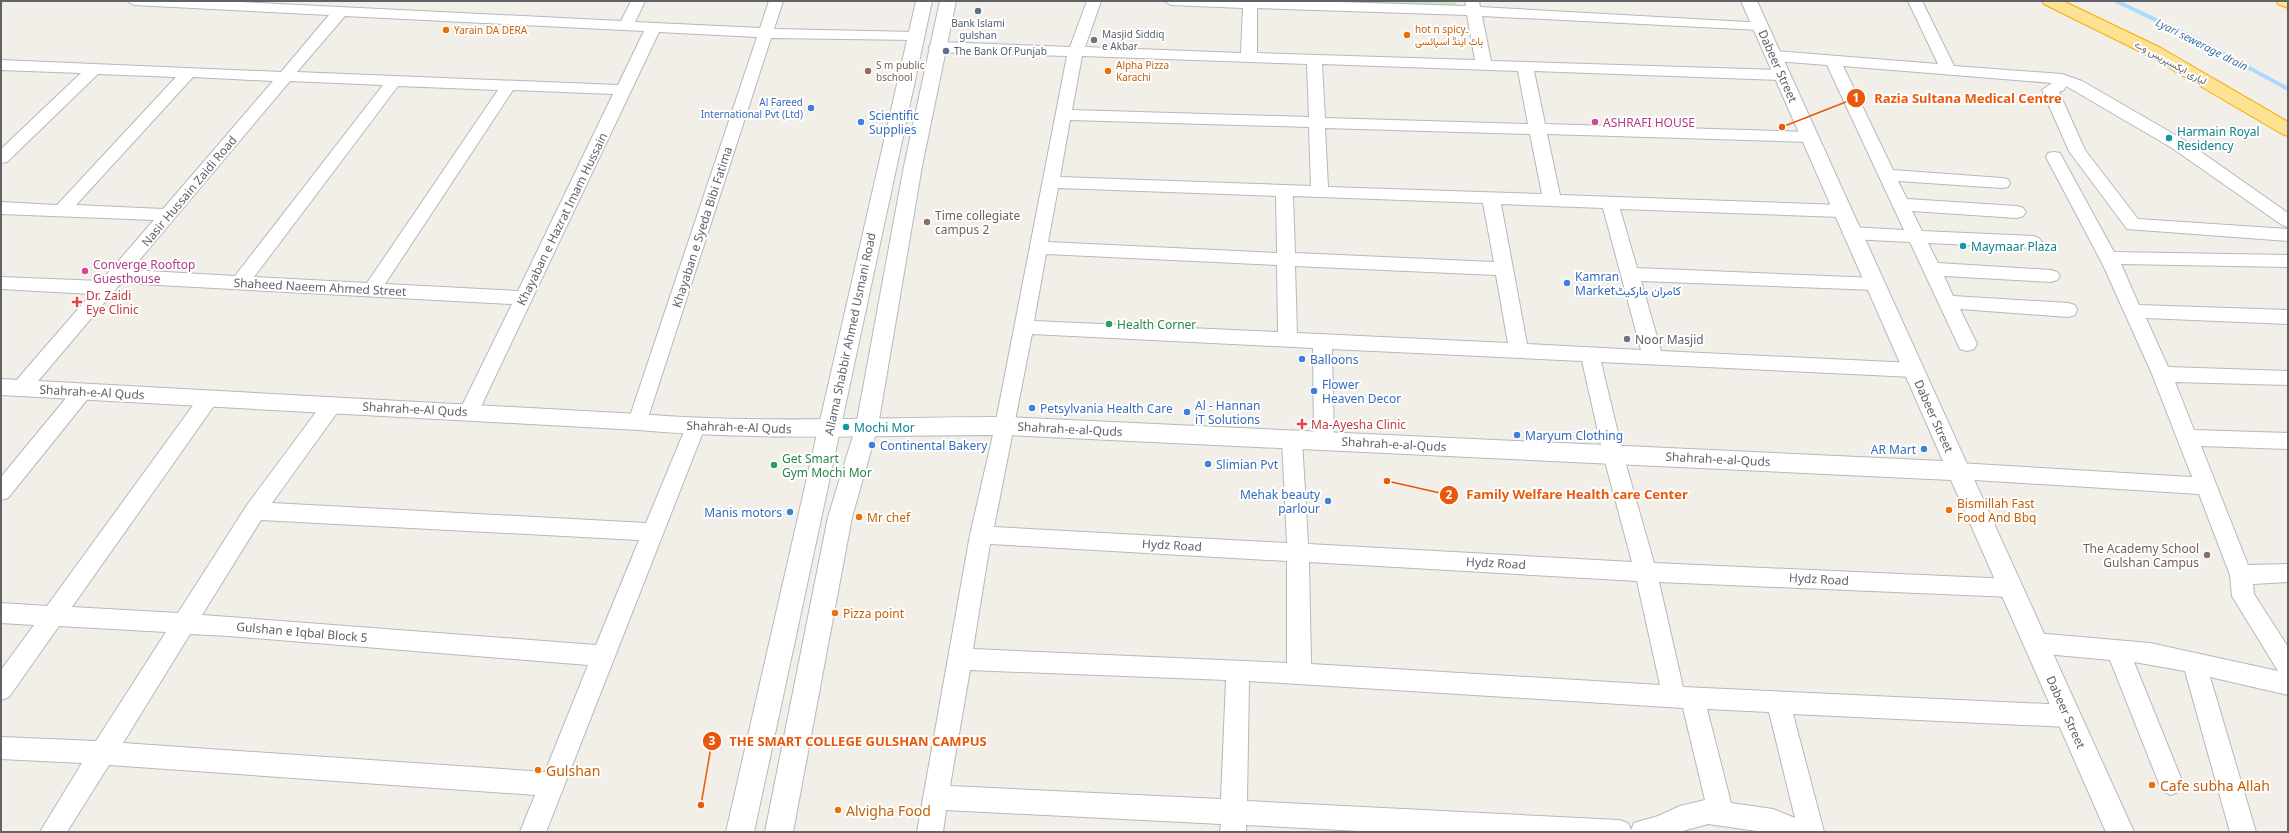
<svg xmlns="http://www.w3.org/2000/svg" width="2289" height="833" viewBox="0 0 2289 833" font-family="'Noto Sans',Vazirmatn,sans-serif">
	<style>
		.green { fill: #c5e8c5 }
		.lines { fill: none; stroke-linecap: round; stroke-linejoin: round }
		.stream { stroke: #aadaff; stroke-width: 4 }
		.minor-casing { stroke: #b5b8bc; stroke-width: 2 }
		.tertiary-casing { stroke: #b5b8bc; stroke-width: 2 }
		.secondary-casing { stroke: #b6babf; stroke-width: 2 }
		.motorway-casing { stroke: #f9ab00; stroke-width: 2 }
		.minor { fill: #fff; fill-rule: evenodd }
		.tertiary { fill: #fff; fill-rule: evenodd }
		.secondary { fill: #fff; fill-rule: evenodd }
		.motorway { fill: #fde293; fill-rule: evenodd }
		.service-dot { fill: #5c6f8a; stroke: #fff; stroke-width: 1.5 }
		.food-dot { fill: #e8710a; stroke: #fff; stroke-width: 1.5 }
		.worship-dot { fill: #6b7280; stroke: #fff; stroke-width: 1.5 }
		.education-dot { fill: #8d6e63; stroke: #fff; stroke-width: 1.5 }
		.shop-dot { fill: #3f7fe0; stroke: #fff; stroke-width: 1.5 }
		.hotel-dot { fill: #d1479c; stroke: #fff; stroke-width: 1.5 }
		.culture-dot { fill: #0f9aa8; stroke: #fff; stroke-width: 1.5 }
		.health-dot { fill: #e0444e; stroke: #fff; stroke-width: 1.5 }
		.leisure-dot { fill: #2e9e5b; stroke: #fff; stroke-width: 1.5 }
		.labels { text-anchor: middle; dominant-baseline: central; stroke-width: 4; stroke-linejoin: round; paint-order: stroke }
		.far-service-label { font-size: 10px; fill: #4e5e75; stroke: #fff }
		.far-food-label { font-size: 10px; fill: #c56008; stroke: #fff; text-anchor: start }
		.far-worship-label { font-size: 10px; fill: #5b616d; stroke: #fff; text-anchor: start }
		.far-street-label { font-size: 10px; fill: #5f6368; stroke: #fff }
		.far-education-label { font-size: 10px; fill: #785e54; stroke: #fff; text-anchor: start }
		.far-shop-label { font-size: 10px; fill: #366cbe; stroke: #fff; text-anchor: end }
		.far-water-label { font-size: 11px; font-style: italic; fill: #4174aa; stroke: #fff }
		.street-label { font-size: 12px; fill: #5f6368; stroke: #fff }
		.shop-label { font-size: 12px; fill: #366cbe; stroke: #fff; text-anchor: start }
		.hotel-label { font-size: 12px; fill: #b23c85; stroke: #fff; text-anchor: start }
		.culture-label { font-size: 12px; fill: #0d838f; stroke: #fff; text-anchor: start }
		.education-label { font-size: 12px; fill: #785e54; stroke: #fff; text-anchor: start }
		.health-label { font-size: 12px; fill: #be3a42; stroke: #fff; text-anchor: start }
		.leisure-label { font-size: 12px; fill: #27864d; stroke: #fff; text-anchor: start }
		.worship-label { font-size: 12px; fill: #5b616d; stroke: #fff; text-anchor: start }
		.food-label { font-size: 12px; fill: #c56008; stroke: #fff; text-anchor: start }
		.near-food-label { font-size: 14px; fill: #c56008; stroke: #fff; text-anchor: start }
		.leader { fill: none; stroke: #e8590c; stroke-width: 1.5 }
		.callout-dot { fill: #e8590c; stroke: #fff; stroke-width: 1.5 }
		.mark-label { font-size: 12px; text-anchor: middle; font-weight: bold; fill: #fff }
		.callout-label { font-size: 13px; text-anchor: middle; font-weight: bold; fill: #e8590c; stroke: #fff; stroke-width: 4; stroke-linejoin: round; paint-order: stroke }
	</style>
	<rect width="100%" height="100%" fill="#f1efe8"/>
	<polygon class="green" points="1260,1 1456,1 1457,6"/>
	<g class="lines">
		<polyline class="stream" points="2116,1 2196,39 2288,89"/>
		<g class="minor-casing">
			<g id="minor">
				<path d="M 127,1 L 220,1 L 621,21 L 631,1 L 645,1 L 635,22 L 760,28 L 769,1 L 783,1 L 774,29 L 916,32 L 923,36 L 916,40 L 771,38 L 645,427 L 638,430 L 631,427 L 628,422 L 757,37 L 659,32 L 476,417 L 469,420 L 462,417 L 459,412 L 512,304 L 121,283 L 28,393 L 21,395 L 14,393 L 11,388 L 14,383 L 91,294 L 1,289 L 1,277 L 101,281 L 154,220 L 1,214 L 1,202 L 57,205 L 176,77 L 98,74 L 7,162 L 1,163 L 1,149 L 81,73 L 1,70 L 1,60 L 281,72 L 329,15 L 134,5 ZM 345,16 L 644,31 L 618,85 L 297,72 ZM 193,77 L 273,81 L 163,209 L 76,205 ZM 290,81 L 383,85 L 235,276 L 131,270 ZM 398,86 L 498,90 L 367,283 L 254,277 ZM 513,90 L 613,94 L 518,291 L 385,284 Z"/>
				<path d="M 1087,1 L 1101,1 L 1085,47 L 1241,53 L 1243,8 L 1171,5 L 1164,1 L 1303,1 L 1466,6 L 1465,1 L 1479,1 L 1480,7 L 1765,23 L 1767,26 L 1760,30 L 1482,16 L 1491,61 L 1782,70 L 1787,72 L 1790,75 L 1787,78 L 1782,80 L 1534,71 L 1545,124 L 1809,132 L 1815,133 L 1817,137 L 1815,141 L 1809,142 L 1547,134 L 1560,195 L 1841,205 L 1847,207 L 1850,211 L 1847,215 L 1841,217 L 1620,209 L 1637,268 L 1875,278 L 1881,279 L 1884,284 L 1881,289 L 1875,290 L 1641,281 L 1661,351 L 1913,363 L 1920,365 L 1923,370 L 1920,375 L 1913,377 L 1601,362 L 1623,454 L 1654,563 L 2011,579 L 2019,581 L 2022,588 L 2019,595 L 2011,597 L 1659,582 L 1683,687 L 2068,705 L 2076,708 L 2080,716 L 2076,724 L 2068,727 L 1793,714 L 1824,832 L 1764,832 L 1708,824 L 1679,832 L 1379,832 L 1246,825 L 1246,832 L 1220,832 L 1221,824 L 946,810 L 943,832 L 917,832 L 970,535 L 995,426 L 1067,56 L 937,52 L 932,50 L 929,47 L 932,44 L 937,42 L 1070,47 ZM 1257,8 L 1467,15 L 1475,60 L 1257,53 ZM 1082,56 L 1307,64 L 1309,117 L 1072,110 ZM 1322,64 L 1518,71 L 1528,124 L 1325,118 ZM 1070,120 L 1309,127 L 1311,186 L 1060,177 ZM 1325,128 L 1530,134 L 1542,194 L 1328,187 ZM 1058,188 L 1276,196 L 1277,253 L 1048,242 ZM 1293,196 L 1483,203 L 1494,262 L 1295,253 ZM 1501,204 L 1603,208 L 1641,350 L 1527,344 ZM 1046,254 L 1277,265 L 1278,332 L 1034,321 ZM 1295,266 L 1496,275 L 1508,343 L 1297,333 ZM 1032,334 L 1313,348 L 1314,441 L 1317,447 L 1324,449 L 1331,447 L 1334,441 L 1332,349 L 1582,361 L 1603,454 L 1632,562 L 1308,544 L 1302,439 L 1299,433 L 1292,431 L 1285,433 L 1282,439 L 1287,543 L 994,527 ZM 990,544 L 1287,561 L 1287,663 L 973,649 ZM 1309,562 L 1637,581 L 1660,685 L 1311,664 ZM 970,670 L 1226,680 L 1221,799 L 950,786 ZM 1249,681 L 1683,708 L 1705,800 L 1680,806 L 1658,816 L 1634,823 L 1631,830 L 1628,823 L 1619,820 L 1247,801 ZM 1707,709 L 1769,712 L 1795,818 L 1773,809 L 1731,803 Z"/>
				<polygon points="1908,1 1922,1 1954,66 2062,74 2082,81 2184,140 2288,213 2288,227 2282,225 2172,148 2066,86 2064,90 2059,92 2085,150 2138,219 2288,229 2288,241 2127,229 2069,151 2042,90 2052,83 1843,66 1893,170 2002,178 2008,179 2010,183 2008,187 2002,188 1898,181 1907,199 2017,206 2023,208 2026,212 2023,216 2017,218 1912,211 1922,231 2033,236 2039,238 2042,242 2039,246 2033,248 1928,243 1938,263 2051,270 2057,272 2060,276 2057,280 2051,282 1944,276 1953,296 2068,303 2075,305 2077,310 2075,315 2068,317 1960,309 1977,344 1974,349 1967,351 1960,349 1910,242 1851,239 1845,237 1842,233 1845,229 1851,227 1904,230 1827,65 1774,61 1769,59 1766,56 1769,53 1774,51 1938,64"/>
				<polygon points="2054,152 2060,153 2062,157 2114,252 2288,255 2288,267 2121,264 2139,305 2288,310 2288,324 2146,318 2168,367 2288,371 2288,385 2175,382 2194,430 2288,433 2288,449 2201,446 2248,565 2288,564 2288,582 2253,584 2254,594 2288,647 2288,695 2210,677 2256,832 2230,832 2185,671 2134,662 2183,783 2180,791 2171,795 2162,791 2110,660 2035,653 2027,650 2024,643 2027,636 2035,633 2150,643 2278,671 2232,596 2230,575 2199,494 1959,479 1952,477 1949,471 1952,465 1959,463 2192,477 2152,374 2103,265 2046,157 2048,153"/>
				<polygon points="83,384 90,386 93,391 90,396 8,498 1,500 1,477 76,386"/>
				<path d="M 209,391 L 216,393 L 219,398 L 216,403 L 72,607 L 178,613 L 247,505 L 325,400 L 332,397 L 339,400 L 342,405 L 339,410 L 272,503 L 646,523 L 688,422 L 695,419 L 702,422 L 705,427 L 546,832 L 520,832 L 535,795 L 109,765 L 67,832 L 40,832 L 82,763 L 1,759 L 1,737 L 96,741 L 166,632 L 59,626 L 9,697 L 1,700 L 1,670 L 34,625 L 1,623 L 1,603 L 47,606 L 202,393 ZM 261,520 L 639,540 L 596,645 L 202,615 ZM 190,634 L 229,636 L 588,665 L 545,772 L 123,743 Z"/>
			</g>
		</g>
		<g class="tertiary-casing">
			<path id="tertiary" d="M 1741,1 L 1757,1 L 2134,832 L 2106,832 L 1951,480 L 1005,435 C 883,435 760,441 638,430 L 1,395 L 1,379 L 638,414 C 760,424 883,417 1005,417 L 1943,461 Z"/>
		</g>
		<g class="secondary-casing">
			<g id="secondary">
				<polygon points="916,1 932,1 754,832 726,832"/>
				<polygon points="940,1 956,1 922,166 878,426 852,517 793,832 765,832 828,517 856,426 904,166"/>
			</g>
		</g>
		<g class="motorway-casing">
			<g id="motorway">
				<polygon points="2042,1 2063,1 2161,48 2288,122 2288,136 2282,134 2149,56 2044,4"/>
				<polygon points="2276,1 2288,1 2288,8 2278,4"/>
			</g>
		</g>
		<use href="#minor" class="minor"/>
		<use href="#tertiary" class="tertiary"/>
		<use href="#secondary" class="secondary"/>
		<use href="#motorway" class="motorway"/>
	</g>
	<g class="service-dot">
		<circle cx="978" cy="11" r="4"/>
		<circle cx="946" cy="51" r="4"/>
	</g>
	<g class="food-dot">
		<circle cx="446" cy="30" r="4"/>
		<circle cx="1407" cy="35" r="4"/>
		<circle cx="1108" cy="71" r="4"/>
		<circle cx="1949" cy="510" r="4"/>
		<circle cx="859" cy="517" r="4"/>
		<circle cx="835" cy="613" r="4"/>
		<circle cx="538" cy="770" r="4"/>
		<circle cx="2152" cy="785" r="4"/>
		<circle cx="838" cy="810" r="4"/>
	</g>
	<g class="worship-dot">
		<circle cx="1094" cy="40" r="4"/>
		<circle cx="1627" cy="339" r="4"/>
	</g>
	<g class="education-dot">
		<circle cx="868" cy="71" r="4"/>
		<circle cx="927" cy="222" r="4"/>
		<circle cx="2207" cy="555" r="4"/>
	</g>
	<g class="shop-dot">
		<circle cx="811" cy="108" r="4"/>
		<circle cx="861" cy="122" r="4"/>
		<circle cx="1567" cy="283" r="4"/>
		<circle cx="1302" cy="359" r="4"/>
		<circle cx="1314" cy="391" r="4"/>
		<circle cx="1032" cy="408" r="4"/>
		<circle cx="1187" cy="412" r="4"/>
		<circle cx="1517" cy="435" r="4"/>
		<circle cx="872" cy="445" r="4"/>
		<circle cx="1924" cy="449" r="4"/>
		<circle cx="1208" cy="464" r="4"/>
		<circle cx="1328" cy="501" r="4"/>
		<circle cx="790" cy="512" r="4"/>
	</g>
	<g class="hotel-dot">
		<circle cx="1595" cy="122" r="4"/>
		<circle cx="85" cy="271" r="4"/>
	</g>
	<g class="culture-dot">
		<circle cx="2169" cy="138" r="4"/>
		<circle cx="1963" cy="246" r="4"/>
		<circle cx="846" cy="427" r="4"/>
	</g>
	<g class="health-dot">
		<path d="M75 296h4v4h4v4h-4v4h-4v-4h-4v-4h4z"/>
		<path d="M1300 418h4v4h4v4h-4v4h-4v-4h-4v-4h4z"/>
	</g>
	<g class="leisure-dot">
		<circle cx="1109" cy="324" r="4"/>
		<circle cx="774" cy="465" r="4"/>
	</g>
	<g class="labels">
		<g class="far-service-label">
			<text x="978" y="23">Bank lslami<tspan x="978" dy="12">gulshan</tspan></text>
			<text x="954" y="51" text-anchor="start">The Bank Of Punjab</text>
		</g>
		<g class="far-food-label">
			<text x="1415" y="29">hot n spicy۔<tspan x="1415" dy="12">ہاٹ اینڈ اسپائسی</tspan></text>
			<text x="454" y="30">Yarain DA DERA</text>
			<text x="1116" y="65">Alpha Pizza<tspan x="1116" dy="12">Karachi</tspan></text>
		</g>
		<g class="far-worship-label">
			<text x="1102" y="34">Masjid Siddiq<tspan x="1102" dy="12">e Akbar</tspan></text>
		</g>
		<g class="far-street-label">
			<text transform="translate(2171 62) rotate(29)">لیاری ایکسپریس وے</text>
		</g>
		<g class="far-education-label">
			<text x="876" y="65">S m public<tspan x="876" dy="12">bschool</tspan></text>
		</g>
		<g class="far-shop-label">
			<text x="803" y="102">Al Fareed<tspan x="803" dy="12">International Pvt (Ltd)</tspan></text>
		</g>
		<g class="far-water-label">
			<text transform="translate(2202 44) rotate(27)">Lyari sewerage drain</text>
		</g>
		<g class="street-label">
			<text transform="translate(1778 66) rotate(66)">Dabeer Street</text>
			<text transform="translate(189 191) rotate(-50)">Nasir Hussain Zaidi Road</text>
			<text transform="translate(562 219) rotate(-64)">Khayaban e Hazrat Imam Hussain</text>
			<text transform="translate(702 227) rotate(-72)">Khayaban e Syeda Bibi Fatima</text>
			<text transform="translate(320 287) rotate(3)">Shaheed Naeem Ahmed Street</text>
			<text transform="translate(850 334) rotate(-78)">Allama Shabbir Ahmed Usmani Road</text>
			<text transform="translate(92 392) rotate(3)">Shahrah-e-Al Quds</text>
			<text transform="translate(415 409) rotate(3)">Shahrah-e-Al Quds</text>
			<text transform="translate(1934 416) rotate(66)">Dabeer Street</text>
			<text transform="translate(739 427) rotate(2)">Shahrah-e-Al Quds</text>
			<text transform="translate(1070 429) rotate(3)">Shahrah-e-al-Quds</text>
			<text transform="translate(1394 444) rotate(3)">Shahrah-e-al-Quds</text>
			<text transform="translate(1718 459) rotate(3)">Shahrah-e-al-Quds</text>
			<text transform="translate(1172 545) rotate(3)">Hydz Road</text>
			<text transform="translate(1496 563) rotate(3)">Hydz Road</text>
			<text transform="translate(1819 579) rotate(3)">Hydz Road</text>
			<text transform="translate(302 632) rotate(5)">Gulshan e Iqbal Block 5</text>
			<text transform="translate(2066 712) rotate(66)">Dabeer Street</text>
		</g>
		<g class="shop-label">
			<text x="869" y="115">Scientific<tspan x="869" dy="14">Supplies</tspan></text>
			<text x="1575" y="276">Kamran<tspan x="1575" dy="14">Marketکامران مارکیٹ</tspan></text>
			<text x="1310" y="359">Balloons</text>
			<text x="1322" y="384">Flower<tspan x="1322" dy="14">Heaven Decor</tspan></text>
			<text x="1195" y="405">Al - Hannan<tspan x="1195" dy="14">iT Solutions</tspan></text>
			<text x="1040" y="408">Petsylvania Health Care</text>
			<text x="1525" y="435">Maryum Clothing</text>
			<text x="880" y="445">Continental Bakery</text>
			<text x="1916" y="449" text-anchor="end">AR Mart</text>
			<text x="1216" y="464">Slimian Pvt</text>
			<text x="1320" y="494" text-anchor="end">Mehak beauty<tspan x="1320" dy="14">parlour</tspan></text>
			<text x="782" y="512" text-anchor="end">Manis motors</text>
		</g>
		<g class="hotel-label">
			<text x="1603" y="122">ASHRAFI HOUSE</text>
			<text x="93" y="264">Converge Rooftop<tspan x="93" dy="14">Guesthouse</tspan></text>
		</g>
		<g class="culture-label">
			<text x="2177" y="131">Harmain Royal<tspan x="2177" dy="14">Residency</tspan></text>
			<text x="1971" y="246">Maymaar Plaza</text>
			<text x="854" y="427">Mochi Mor</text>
		</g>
		<g class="education-label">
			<text x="935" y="215">Time collegiate<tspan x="935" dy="14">campus 2</tspan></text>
			<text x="2199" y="548" text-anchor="end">The Academy School<tspan x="2199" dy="14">Gulshan Campus</tspan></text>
		</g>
		<g class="health-label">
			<text x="86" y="295">Dr. Zaidi<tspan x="86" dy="14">Eye Clinic</tspan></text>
			<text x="1311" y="424">Ma-Ayesha Clinic</text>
		</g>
		<g class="leisure-label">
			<text x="1117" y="324">Health Corner</text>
			<text x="782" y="458">Get Smart<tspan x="782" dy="14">Gym Mochi Mor</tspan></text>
		</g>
		<g class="worship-label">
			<text x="1635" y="339">Noor Masjid</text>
		</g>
		<g class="food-label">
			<text x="1957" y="503">Bismillah Fast<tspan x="1957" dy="14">Food And Bbq</tspan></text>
			<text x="867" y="517">Mr chef</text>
			<text x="843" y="613">Pizza point</text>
		</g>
		<g class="near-food-label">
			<text x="546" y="770">Gulshan</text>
			<text x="2160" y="785">Cafe subha Allah</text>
			<text x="846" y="810">Alvigha Food</text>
		</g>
	</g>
	<path class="leader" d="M1782 127L1856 98M1387 481L1449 495M701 805L712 741"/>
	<g class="callout-dot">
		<circle cx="1782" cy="127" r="4"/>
		<circle cx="1387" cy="481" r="4"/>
		<circle cx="701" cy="805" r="4"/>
		<circle cx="1856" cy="98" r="10"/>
		<circle cx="1449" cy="495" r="10"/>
		<circle cx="712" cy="741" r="10"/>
	</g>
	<g class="mark-label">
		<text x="1856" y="102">1</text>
		<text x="1449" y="499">2</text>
		<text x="712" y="745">3</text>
	</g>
	<g class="callout-label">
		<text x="1968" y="103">Razia Sultana Medical Centre</text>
		<text x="1577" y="499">Family Welfare Health care Center</text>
		<text x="858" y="746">THE SMART COLLEGE GULSHAN CAMPUS</text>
	</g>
	<rect width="2289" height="833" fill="none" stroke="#5f6368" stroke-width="4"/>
</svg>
